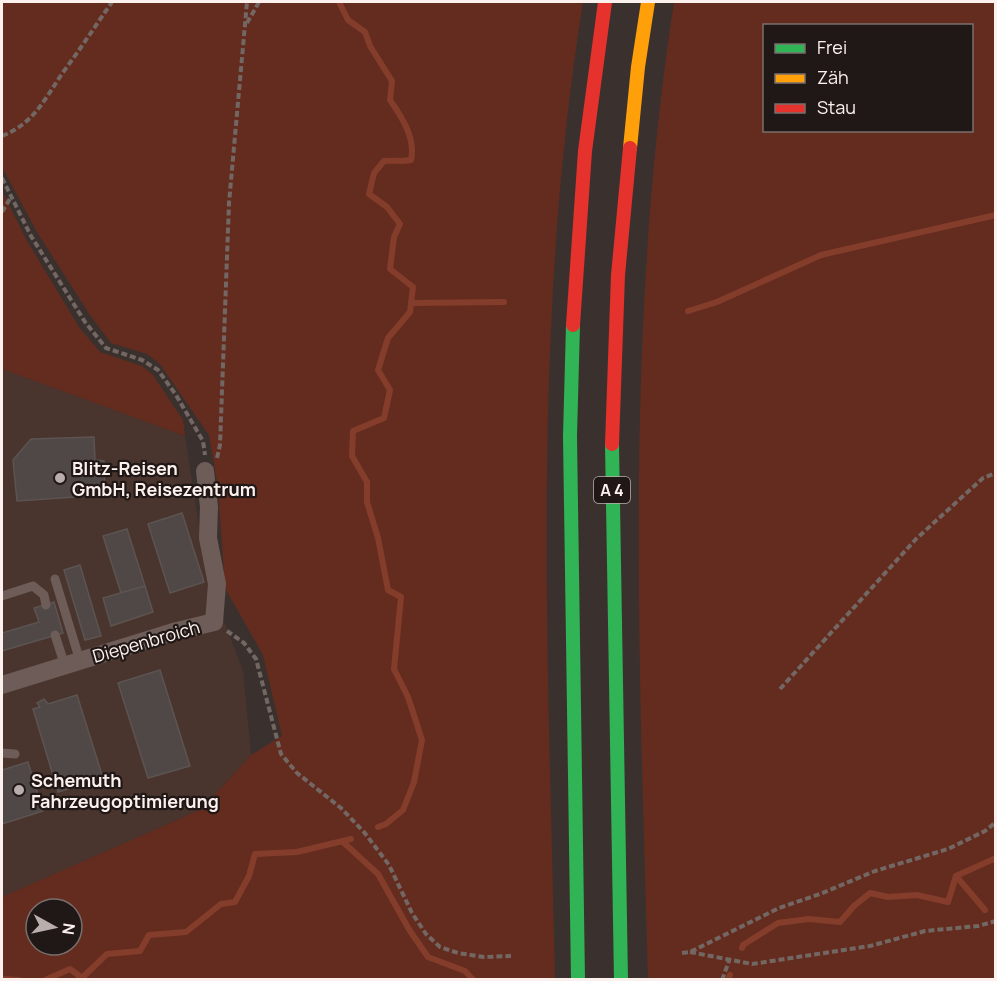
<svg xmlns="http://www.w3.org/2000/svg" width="997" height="981" viewBox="0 0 997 981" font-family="Manrope,sans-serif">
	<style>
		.built { fill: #4a342e }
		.green { fill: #642c1e; fill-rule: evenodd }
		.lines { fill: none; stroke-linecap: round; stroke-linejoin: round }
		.stream { stroke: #853d2b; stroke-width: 6 }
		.building { fill: #504846; stroke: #5c5451; stroke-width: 1.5 }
		.path { stroke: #736764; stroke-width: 4; stroke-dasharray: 6 3; stroke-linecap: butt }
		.lane { stroke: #6d5c57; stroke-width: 9 }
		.street { stroke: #6d5c57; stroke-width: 18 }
		.fast { stroke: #30b455; stroke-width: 14 }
		.slow { stroke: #ff9f0a; stroke-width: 14 }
		.jam { stroke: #e5322d; stroke-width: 14 }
		.poi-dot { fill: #b9aeab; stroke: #201816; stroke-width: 2 }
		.labels { text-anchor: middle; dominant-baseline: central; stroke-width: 4.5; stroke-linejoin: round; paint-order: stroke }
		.shield { fill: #201816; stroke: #bbb0ad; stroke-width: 1.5 }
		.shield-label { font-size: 16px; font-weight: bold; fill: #fdf1ee }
		.poi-label { font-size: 18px; font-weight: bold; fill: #fdf1ee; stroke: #201816; text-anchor: start }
		.street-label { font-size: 18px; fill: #fdf1ee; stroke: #201816 }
	</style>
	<rect width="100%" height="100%" fill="#3a312e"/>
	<polygon class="built" points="2,369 185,436 207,577 243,671 251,755 202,809 2,897"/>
	<g class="green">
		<path d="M 2,2 L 583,2 C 531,325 548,653 555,979 L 2,979 L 2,897 L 202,809 L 251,755 L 282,736 L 263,655 L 225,588 L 218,487 L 209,435 L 160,364 L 147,354 L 111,343 L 90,315 L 37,232 L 2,167 ZM 36,909 L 72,909 L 72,945 L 36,945 Z"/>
		<path d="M 674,2 L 995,2 L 995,979 L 648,979 C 639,654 624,325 674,2 ZM 764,26 L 972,26 L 972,130 L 764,130 Z"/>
		<polygon points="2,191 27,241 79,327 100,352 142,366 153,375 183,420 185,436 2,369"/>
	</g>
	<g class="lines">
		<g class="stream">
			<path d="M 339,2 L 348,20 L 365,32 L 370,46 L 392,81 L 390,100 C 402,117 416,139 411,160 C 402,162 394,160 384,161 L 374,173 L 369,194 L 387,207 L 400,224 L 394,237 L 390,269 L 413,287 L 410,312 L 388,338 L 378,370 L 390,390 L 384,418 L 353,431 L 352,456 L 367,482 L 367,502 L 378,538 L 388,590 L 401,597 L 394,669 L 408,697 L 422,740 L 414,782 L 403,810 L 386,824 L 378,827"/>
			<polyline points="411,303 504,302"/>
			<polyline points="688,311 717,302 821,255 996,215"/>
			<polyline points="343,842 378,874 410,931 428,957 465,971 473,980"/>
			<polyline points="956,876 985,910"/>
			<polyline points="742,948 743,945 778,923 809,919 840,922 854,906 870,893 888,897 917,895 948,902 956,876 996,858"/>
			<polyline points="2,979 19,980"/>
			<polyline points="45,980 70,969 82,978 107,954 140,951 149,935 186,932 221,904 235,902 249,876 255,854 297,852 351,839"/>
			<polyline points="728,980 730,975"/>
		</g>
	</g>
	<g class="building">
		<polygon points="94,437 95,460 104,461 105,495 17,501 13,460 31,439"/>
		<polygon points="182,513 204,582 170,593 148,524"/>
		<polygon points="127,529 145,586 121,593 103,536"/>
		<polygon points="80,565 101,636 85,640 64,570"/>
		<polygon points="145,586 153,612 111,626 103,598"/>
		<polygon points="54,602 63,633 2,651 2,633 39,622 34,608"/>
		<polygon points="160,670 190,766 148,778 118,683"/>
		<polygon points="77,695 103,778 58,792 33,709 40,707 37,703 44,699 48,704"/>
		<polygon points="28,762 43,811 2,824 2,770"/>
	</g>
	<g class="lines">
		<g class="path">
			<polyline points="247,23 259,2"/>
			<path d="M 2,136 C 35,123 45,98 64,71 C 81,48 96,25 112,2"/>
			<polyline points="2,178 31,236 85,322 106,348 142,360 158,370 176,395 203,441 205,455"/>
			<polyline points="2,212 11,197"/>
			<polyline points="217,458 220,445 229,203 247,2"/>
			<polyline points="227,631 244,643 256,659 281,754 297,773 341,808 364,832 389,865 412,913 426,934 440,947 458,953 484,957 511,956"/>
			<polyline points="780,689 916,539 983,478 996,473"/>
			<polyline points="690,952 752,964 870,946 925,931 978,926 996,921"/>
			<polyline points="682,953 690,952 779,908 820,894 875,871 948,849 985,831 996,822"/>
			<polyline points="722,980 729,961"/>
		</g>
		<g class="lane">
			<polyline points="55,579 80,661"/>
			<polyline points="2,596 33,586 44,595 46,605"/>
			<polyline points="55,635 65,666"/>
			<polyline points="2,753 15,754"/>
		</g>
		<polyline class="street" points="2,685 173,632 214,622 217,584 208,538 209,507 205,471"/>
		<g class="fast">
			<polyline points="573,325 570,436 578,980"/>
			<polyline points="612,444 621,980"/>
		</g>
		<polyline class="slow" points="630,148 638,67 648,2"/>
		<g class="jam">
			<polyline points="573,325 585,151 605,2"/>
			<polyline points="612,444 618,275 630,148"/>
		</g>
	</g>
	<g class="poi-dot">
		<circle cx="60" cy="478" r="6"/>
		<circle cx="19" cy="790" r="6"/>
	</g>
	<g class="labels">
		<rect class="shield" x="594" y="477" width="36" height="26" rx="4.5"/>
		<g class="shield-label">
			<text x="612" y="490">A 4</text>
		</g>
		<g class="poi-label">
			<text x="72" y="468">Blitz-Reisen<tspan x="72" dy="21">GmbH, Reisezentrum</tspan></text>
			<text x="31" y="780">Schemuth<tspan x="31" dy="21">Fahrzeugoptimierung</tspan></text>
		</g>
		<g class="street-label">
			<text transform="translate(146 641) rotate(-16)">Diepenbroich</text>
		</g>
	</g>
	<rect width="997" height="981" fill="none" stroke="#fdf1ee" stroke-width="6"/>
	<rect x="763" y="24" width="210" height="108" fill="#201816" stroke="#786f6c" stroke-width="1.5"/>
	<rect x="775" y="44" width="30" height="9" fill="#30b455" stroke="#786f6c" stroke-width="1.5"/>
	<text x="817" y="54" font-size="18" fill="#fdf1ee">Frei</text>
	<rect x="775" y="74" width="30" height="9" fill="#ff9f0a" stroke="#786f6c" stroke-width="1.5"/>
	<text x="817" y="84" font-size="18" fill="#fdf1ee">Zäh</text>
	<rect x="775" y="104" width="30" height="9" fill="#e5322d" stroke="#786f6c" stroke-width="1.5"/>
	<text x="817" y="114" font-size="18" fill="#fdf1ee">Stau</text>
	<g transform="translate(54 927) rotate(98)"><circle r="28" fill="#201816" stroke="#786f6c" stroke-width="1.5"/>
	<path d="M0-4.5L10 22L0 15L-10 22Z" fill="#b9aeab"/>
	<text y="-9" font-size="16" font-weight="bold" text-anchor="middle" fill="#fdf1ee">N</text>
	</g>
</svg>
